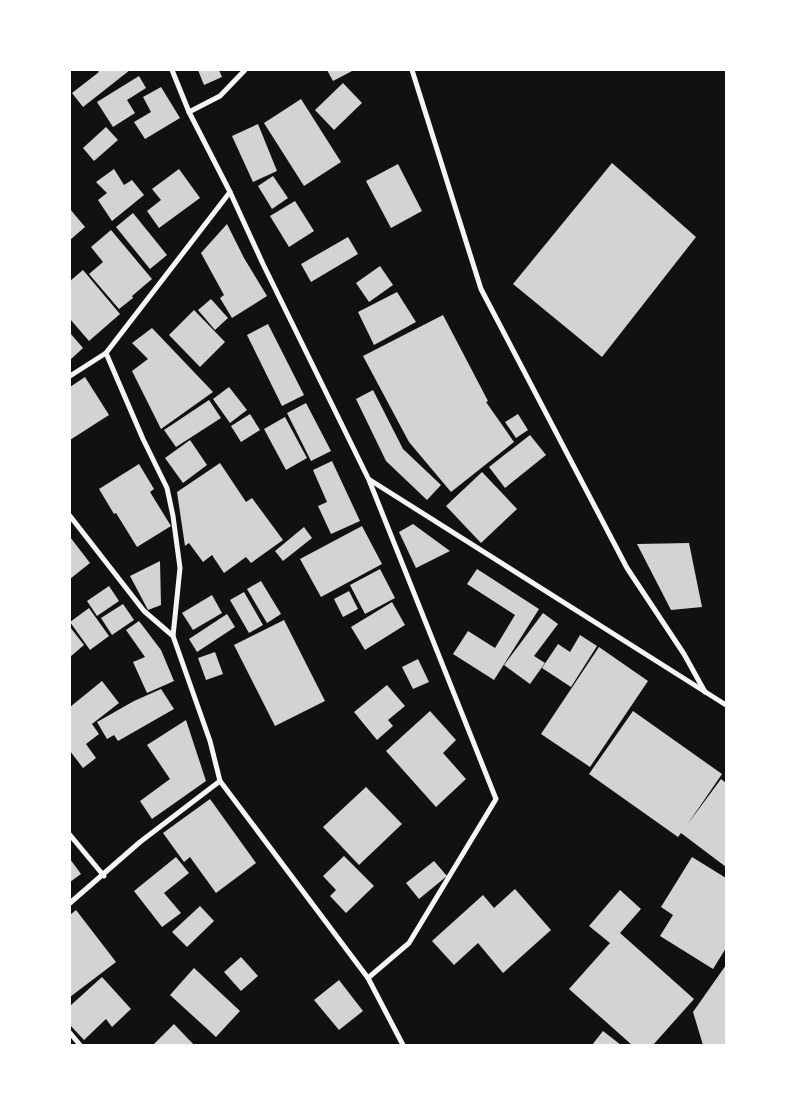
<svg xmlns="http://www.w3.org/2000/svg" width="796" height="1115" viewBox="0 0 796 1115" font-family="'Varela Round',sans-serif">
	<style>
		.building { fill: #d3d3d3 }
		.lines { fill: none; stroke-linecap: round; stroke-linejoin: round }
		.minor { stroke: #f5f5f5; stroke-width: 5 }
	</style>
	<rect width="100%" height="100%" fill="#111"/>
	<g class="building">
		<polygon points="97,70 130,70 83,107 72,93 99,72"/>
		<polygon points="198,70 219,70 222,77 204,85"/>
		<polygon points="327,70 354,70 333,81"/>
		<polygon points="139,76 146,88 127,100 135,113 113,127 97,102"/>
		<polygon points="343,83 362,103 334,130 315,110"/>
		<polygon points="161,87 180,118 145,139 134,122 151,112 143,97"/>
		<polygon points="301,99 341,162 304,186 264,123"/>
		<polygon points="258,124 277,171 253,182 232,136"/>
		<polygon points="106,127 118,140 94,161 83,148"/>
		<polygon points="612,163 696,237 602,357 513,284"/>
		<polygon points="398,164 422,211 391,228 366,181"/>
		<polygon points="114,169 124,185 132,180 144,195 112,221 98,200 107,193 96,182"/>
		<polygon points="179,169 200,198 159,228 147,211 161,200 152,189"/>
		<polygon points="273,176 288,198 272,209 258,186"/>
		<polygon points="295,201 314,231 289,247 270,216"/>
		<polygon points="70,209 85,227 70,240"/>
		<polygon points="133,213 167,255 150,269 116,227"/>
		<polygon points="227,224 244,258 267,296 232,318 220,298 224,295 201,253"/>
		<polygon points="111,230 152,279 132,296 133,298 119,309 89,274 103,262 91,247"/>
		<polygon points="348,237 358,254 311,282 301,264"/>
		<polygon points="380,266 393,285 369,302 356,283"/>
		<polygon points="83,270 120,314 89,341 70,319 70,281"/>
		<polygon points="397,292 416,322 374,345 358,312"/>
		<polygon points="211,299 228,318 215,330 198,310"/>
		<polygon points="194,310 225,342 200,367 169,335"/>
		<polygon points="443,315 488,401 486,402 514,442 451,492 409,442 363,356"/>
		<polygon points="268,324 304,395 282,406 247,335"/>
		<polygon points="152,328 213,392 161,429 132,371 148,359 132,343"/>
		<polygon points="70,333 83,348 70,360"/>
		<polygon points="85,377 109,415 70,440 70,387"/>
		<polygon points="229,387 247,410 230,423 213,399"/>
		<polygon points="373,390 403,449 441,485 427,500 386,461 356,399"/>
		<polygon points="209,400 221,418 176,447 164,430"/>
		<polygon points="306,403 331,451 311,461 287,413"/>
		<polygon points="250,414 260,430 241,442 231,426"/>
		<polygon points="518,414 528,430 516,438 505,422"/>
		<polygon points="285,417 307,458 286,470 264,429"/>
		<polygon points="530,435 546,455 505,488 489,467"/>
		<polygon points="190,440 207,465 183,483 165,458"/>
		<polygon points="332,461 360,521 331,534 318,506 327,502 313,470"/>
		<polygon points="220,463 246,502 252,498 283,540 251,563 246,557 224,573 212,555 203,562 189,543 185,546 177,492"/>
		<polygon points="139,464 154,489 150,492 171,526 137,547 116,513 114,514 99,489"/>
		<polygon points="482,472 517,509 481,543 446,506"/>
		<polygon points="413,524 450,551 416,568 399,532"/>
		<polygon points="362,526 382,564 321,597 300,559"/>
		<polygon points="304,527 312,538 283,561 275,551"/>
		<polygon points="70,537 90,563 70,579"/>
		<polygon points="689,543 702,607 671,610 637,544"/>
		<polygon points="160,561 161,605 148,610 130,576"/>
		<polygon points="380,569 395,598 365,614 350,585"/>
		<polygon points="477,569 539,609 494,680 453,654 468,631 495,648 515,615 467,584"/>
		<polygon points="261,581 281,614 267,623 247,589"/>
		<polygon points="109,586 119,601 97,616 87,601"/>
		<polygon points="349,591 358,609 343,617 334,599"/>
		<polygon points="244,592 263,625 249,633 230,600"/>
		<polygon points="212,595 222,613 193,630 182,613"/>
		<polygon points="392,602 405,625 365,650 351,627"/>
		<polygon points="123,604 134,620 112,635 101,618"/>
		<polygon points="89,608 109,636 90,650 70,622"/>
		<polygon points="543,613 558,624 534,656 545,663 530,684 504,665"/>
		<polygon points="227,614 235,627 197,652 189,639"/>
		<polygon points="284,620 325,701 275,726 234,645"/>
		<polygon points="139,621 161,650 174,681 147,693 133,662 145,657 126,630"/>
		<polygon points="70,627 84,645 70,657"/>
		<polygon points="580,635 597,646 571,687 542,668 558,644 570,652"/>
		<polygon points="599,647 648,681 590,767 541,734"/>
		<polygon points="215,652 223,674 206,680 198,658"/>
		<polygon points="418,659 429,682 413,689 402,667"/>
		<polygon points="102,681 119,703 92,724 99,734 86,744 96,758 83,768 70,751 70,707"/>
		<polygon points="387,685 405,706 388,720 393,726 377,740 354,712"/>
		<polygon points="161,689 174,709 118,741 114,735 107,739 97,722 134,701"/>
		<polygon points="430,711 456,740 443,753 466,779 436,807 386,751"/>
		<polygon points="633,711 722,774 687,825 721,779 726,783 726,867 681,833 678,837 589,774"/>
		<polygon points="186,720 206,781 152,819 140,801 170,779 147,745"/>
		<polygon points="366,787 402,824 359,865 323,827"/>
		<polygon points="210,799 256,863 216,893 190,857 184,862 163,833"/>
		<polygon points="344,856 374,886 346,913 330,896 336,890 323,876"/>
		<polygon points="176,857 189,873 164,893 181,913 162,927 134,891"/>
		<polygon points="692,857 726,878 726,948 713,969 660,936 673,915 661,907"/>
		<polygon points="70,859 81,874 70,882"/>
		<polygon points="434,861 447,876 419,899 406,883"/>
		<polygon points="515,889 551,930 503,973 478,943 454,965 432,941 483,895 494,908"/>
		<polygon points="620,890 641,909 620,933 694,999 653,1045 632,1045 569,989 610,943 589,926"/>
		<polygon points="200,906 214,921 187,947 172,932"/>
		<polygon points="76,910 116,962 70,997 70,915"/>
		<polygon points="241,957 258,976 241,991 224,972"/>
		<polygon points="726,965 726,1045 703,1045 693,1012"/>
		<polygon points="194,968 240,1011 216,1037 170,995"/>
		<polygon points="102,977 131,1009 112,1027 106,1019 84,1040 70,1025 70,1006"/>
		<polygon points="339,980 363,1011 339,1030 314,1000"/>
		<polygon points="174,1024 194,1045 153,1045"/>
		<polygon points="603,1031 621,1045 592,1045"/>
	</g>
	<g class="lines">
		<g class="minor">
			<polyline points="172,70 189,112 230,192 263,264 369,480 496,799 409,943 368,978"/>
			<polyline points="412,70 481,289 627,568 684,654 705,692"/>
			<polyline points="189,112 220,96 245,70"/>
			<polyline points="106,353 143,439 167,488 173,516 180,568 173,636 210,741 220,781 368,978 403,1045"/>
			<polyline points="70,376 106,353 230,192"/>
			<polyline points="370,480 726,705"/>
			<polyline points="70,516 144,611 173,636"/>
			<polyline points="70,835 104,876"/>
			<polyline points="70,903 140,842 220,781"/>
			<polyline points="70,1033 80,1045"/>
		</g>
	</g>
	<rect width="796" height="1115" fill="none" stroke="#ffffff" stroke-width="142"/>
</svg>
